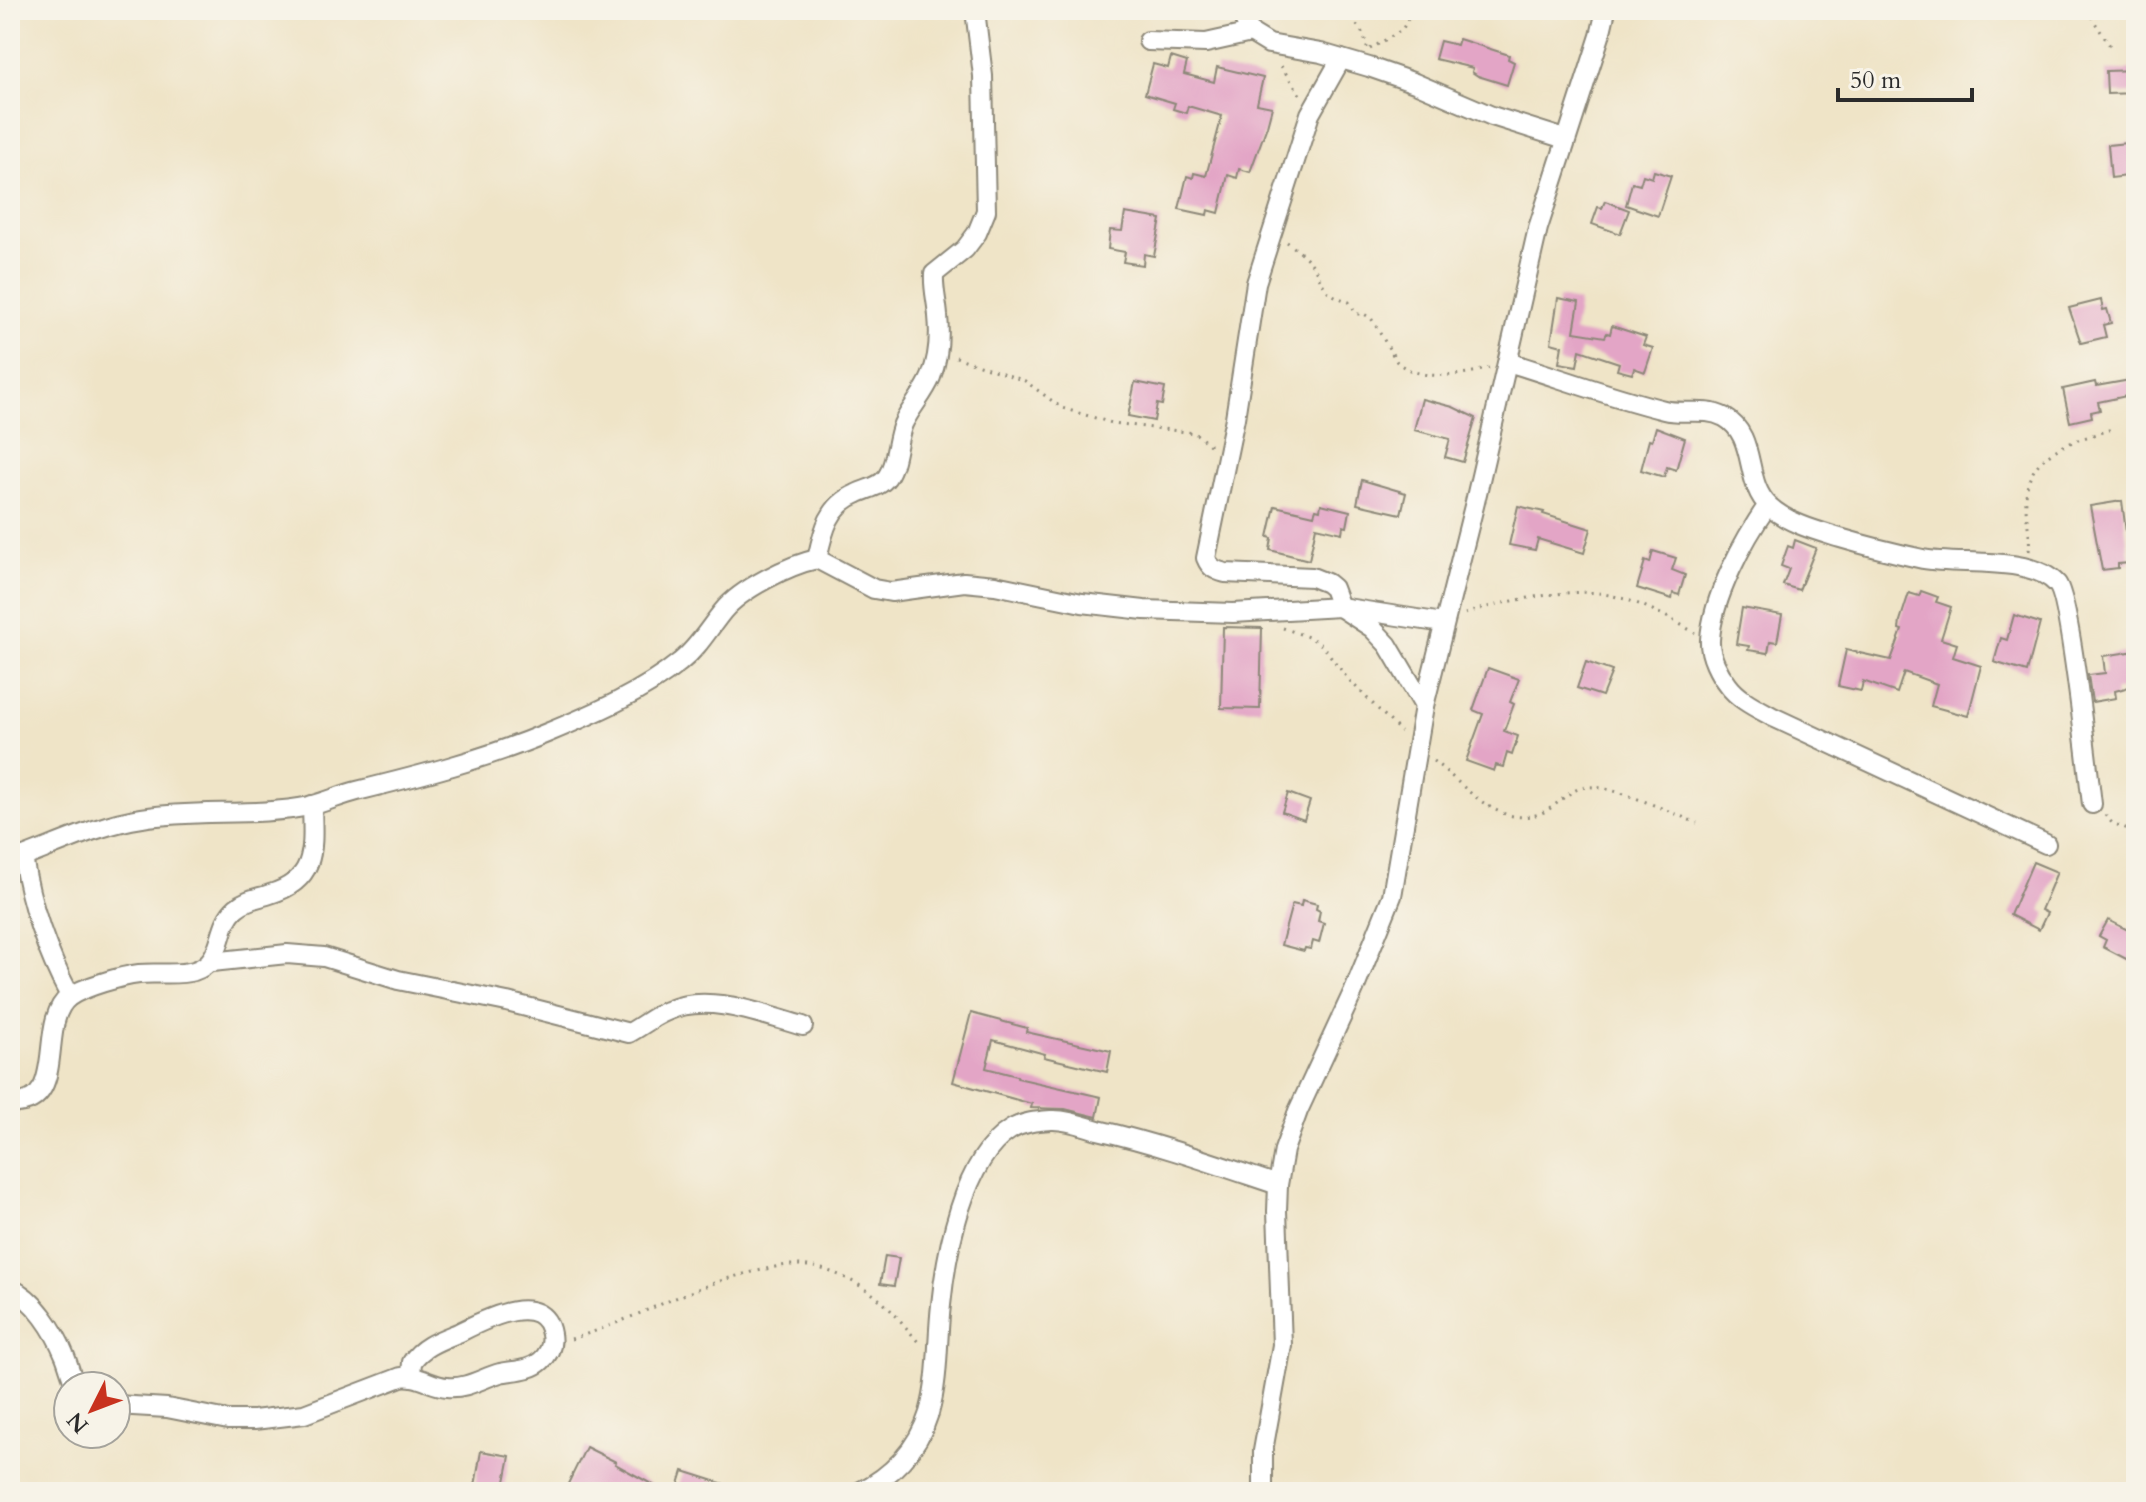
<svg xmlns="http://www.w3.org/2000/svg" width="2146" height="1502" viewBox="0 0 2146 1502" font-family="Cardo,serif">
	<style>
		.building { fill: #e3a5c6 }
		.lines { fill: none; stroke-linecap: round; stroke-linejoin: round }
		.minor-casing { stroke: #8d8879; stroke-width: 22 }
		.path { stroke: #8d8879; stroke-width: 3; stroke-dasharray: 2 6; stroke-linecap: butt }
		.minor { stroke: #fff; stroke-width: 18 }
	</style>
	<rect width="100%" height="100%" fill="#f7f3e8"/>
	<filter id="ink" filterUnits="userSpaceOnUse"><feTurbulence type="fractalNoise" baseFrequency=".0125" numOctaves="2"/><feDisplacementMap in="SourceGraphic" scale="16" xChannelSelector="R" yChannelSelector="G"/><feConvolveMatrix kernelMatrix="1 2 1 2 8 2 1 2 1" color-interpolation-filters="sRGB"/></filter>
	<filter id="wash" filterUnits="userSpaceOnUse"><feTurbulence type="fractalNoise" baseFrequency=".006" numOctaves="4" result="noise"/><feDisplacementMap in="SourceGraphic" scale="32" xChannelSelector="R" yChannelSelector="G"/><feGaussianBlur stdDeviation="1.8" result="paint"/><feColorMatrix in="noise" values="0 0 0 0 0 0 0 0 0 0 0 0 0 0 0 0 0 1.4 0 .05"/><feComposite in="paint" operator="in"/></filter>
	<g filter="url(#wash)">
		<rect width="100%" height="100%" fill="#efe4c7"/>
		<g id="blocks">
			<g class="building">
				<polygon points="1459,39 1509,55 1508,59 1514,62 1507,85 1478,76 1472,72 1473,68 1435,59 1440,41 1457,45"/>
				<polygon points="1171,57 1187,62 1184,74 1214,82 1217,67 1263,78 1257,104 1272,107 1267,126 1250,172 1239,169 1237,178 1228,175 1219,213 1208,210 1207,215 1179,209 1187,176 1193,178 1194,173 1206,176 1222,116 1188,106 1186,113 1173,109 1175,103 1145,94 1153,64 1168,68"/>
				<polygon points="2136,70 2136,93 2107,94 2106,71"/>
				<polygon points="2136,142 2136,175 2111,178 2108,145"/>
				<polygon points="1654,171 1671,176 1658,216 1626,205 1632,183 1640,185 1643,175 1652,178"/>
				<polygon points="1605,201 1629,210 1620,234 1592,224 1598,207 1602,208"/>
				<polygon points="1125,213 1161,219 1154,256 1144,254 1143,265 1123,262 1125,252 1108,249 1110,230 1122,231"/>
				<polygon points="1558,298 1579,302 1574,332 1605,337 1607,333 1610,334 1612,326 1646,337 1643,345 1653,348 1645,372 1634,368 1632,374 1617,370 1619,363 1580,350 1577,366 1559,363 1562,346 1551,343"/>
				<polygon points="2101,300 2103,310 2107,309 2111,323 2103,325 2106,337 2081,343 2069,308"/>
				<polygon points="2136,379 2136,394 2098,402 2100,410 2091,412 2092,417 2070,422 2063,389 2095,382 2096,386"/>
				<polygon points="1135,382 1165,388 1162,405 1157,404 1154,421 1128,416"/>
				<polygon points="1422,399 1453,407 1476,418 1463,462 1445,457 1450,439 1414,430"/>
				<polygon points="1656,427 1685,438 1676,470 1667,467 1664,477 1641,470 1649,440 1652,441"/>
				<polygon points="1362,480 1406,493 1401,514 1357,504"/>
				<polygon points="2122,501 2130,563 2118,564 2118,568 2102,570 2090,506"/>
				<polygon points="1321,504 1350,511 1347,527 1343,526 1342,533 1316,527 1309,560 1270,550 1272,538 1268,537 1275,506 1314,515 1316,509 1320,510"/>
				<polygon points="1518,506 1544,512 1543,514 1591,529 1584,553 1538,539 1535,550 1509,545"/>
				<polygon points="1795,540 1816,548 1799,590 1783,585 1789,569 1781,566 1788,546 1793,548"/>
				<polygon points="1653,551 1676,558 1672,570 1685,575 1679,595 1673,593 1672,599 1637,588 1645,561 1650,563"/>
				<polygon points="1921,591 1938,597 1936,602 1951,607 1941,639 1957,644 1953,657 1981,666 1968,716 1931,706 1937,684 1904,672 1897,693 1863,681 1861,691 1838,686 1846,650 1891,660 1902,630 1899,629 1900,621 1909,593 1919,596"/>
				<polygon points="1742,608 1782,615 1777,642 1770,641 1768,653 1748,650 1749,646 1736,644"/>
				<polygon points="2014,615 2040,623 2027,672 1994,662 2001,638 2007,640"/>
				<polygon points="1223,627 1262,628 1260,709 1221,708"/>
				<polygon points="2136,651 2136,685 2115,691 2116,698 2092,702 2088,675 2105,673 2103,656"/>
				<polygon points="1586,662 1612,671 1602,696 1577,688"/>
				<polygon points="1488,668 1519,679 1510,702 1514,704 1504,731 1518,736 1512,755 1507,753 1503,767 1496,765 1494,771 1466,761 1483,714 1473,710"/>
				<polygon points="1288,793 1310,801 1304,820 1282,812"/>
				<polygon points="2033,862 2057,872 2041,910 2047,913 2039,930 2010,915"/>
				<polygon points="1302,900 1317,904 1316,909 1320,911 1318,921 1324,923 1319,943 1313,941 1311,949 1305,948 1304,951 1281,945 1292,904 1301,906"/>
				<polygon points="2108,920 2136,934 2136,964 2103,947 2106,940 2099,936"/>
				<polygon points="971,1013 1027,1028 1026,1032 1111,1051 1107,1072 1044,1057 1045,1054 993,1040 986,1068 1017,1076 1017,1078 1101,1097 1097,1117 1065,1109 1031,1108 1032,1104 953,1082"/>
				<polygon points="885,1256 899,1258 894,1286 880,1284"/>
				<polygon points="586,1447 616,1462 615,1464 666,1492 564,1492"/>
				<polygon points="481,1451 510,1456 503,1492 474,1492"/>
				<polygon points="683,1471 740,1489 740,1492 705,1492 679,1484"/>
			</g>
		</g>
	</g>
	<g filter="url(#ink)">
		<use href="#blocks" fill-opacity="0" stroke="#8d8879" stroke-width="2"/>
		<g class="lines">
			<g class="minor-casing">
				<g id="minor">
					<polyline points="1239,10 1251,33 1269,44 1321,53 1369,67 1415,83 1492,116 1565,139"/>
					<polyline points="1148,41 1206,43 1251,33"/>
					<path d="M 1341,59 L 1310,114 L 1256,283 L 1235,418 L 1206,558 C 1210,568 1215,570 1225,573 L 1312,577 L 1327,583 L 1333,588 L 1340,607 L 1372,628 L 1388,645 L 1424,706"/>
					<path d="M 1508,362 C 1560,378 1611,397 1664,410 C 1684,415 1705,407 1724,417 C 1758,436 1743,482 1769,506 C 1787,523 1817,531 1840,538 C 1867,546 1895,553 1923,559 C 1961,566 2030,555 2057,584 C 2070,598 2088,772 2092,804"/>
					<path d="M 1768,505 C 1744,539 1712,598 1710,640 C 1709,655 1719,674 1728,685 C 1739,700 1757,708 1773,717 L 2046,844"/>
					<path d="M 817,559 C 823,532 828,506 856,494 C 867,488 879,488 887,477 C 897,462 896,441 903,424 C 911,407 924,394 931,377 C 938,359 940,336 938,316 C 937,301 933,289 934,274 L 965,249 L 977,233 L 986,211 L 983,76 L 975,10"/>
					<path d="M 23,857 C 31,908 46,951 70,996"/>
					<path d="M 10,862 C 54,847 95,825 142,818 C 198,809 254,817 310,806 C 326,802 341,795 357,791 C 422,775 485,759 547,733 C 593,714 642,693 680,662 C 698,648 709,628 723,611 C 741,589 789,565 817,559 L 874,589 L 891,592 L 964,582 L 995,585 L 1082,603 L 1144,610 L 1233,613 L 1340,607 L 1443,623"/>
					<path d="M 212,962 L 287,954 L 324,957 L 398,980 L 507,1002 L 629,1033 C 642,1026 654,1016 667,1011 C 708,992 763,1015 803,1026"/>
					<path d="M 10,1103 C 70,1107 36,1022 69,997 C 83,987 122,976 139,974 C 157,972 177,976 194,971 C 226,961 215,926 236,908 C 246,899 259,898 270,894 C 318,880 313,847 312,805"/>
					<path d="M 10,1288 C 35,1299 55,1331 65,1356 C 69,1366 71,1376 76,1386"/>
					<path d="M 116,1405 L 167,1408 L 228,1420 L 254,1420 L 304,1414 L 401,1377 C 418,1374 431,1386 447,1387 C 467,1389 482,1378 500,1373 C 514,1370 530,1371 541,1361 C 549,1354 553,1345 551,1334 C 543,1288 482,1321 458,1333 C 441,1340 422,1346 412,1362 L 411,1375"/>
					<path d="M 859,1492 C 891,1477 918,1449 929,1413 C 939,1379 937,1340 941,1305 C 946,1254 963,1159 1010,1130 C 1023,1122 1037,1121 1051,1120 C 1066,1119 1084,1126 1098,1130 C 1159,1144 1218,1165 1278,1185"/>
					<polyline points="1263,1492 1263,1451 1282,1345 1277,1211 1278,1185 1284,1150 1298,1111 1354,990 1392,896 1424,706 1475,502 1538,228 1600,36 1606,10"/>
				</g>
			</g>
			<g class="path">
				<path d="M 1338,10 C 1354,20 1364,29 1367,48"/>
				<polyline points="2087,10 2112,49"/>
				<polyline points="1370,49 1402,30 1413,10"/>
				<polyline points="1281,66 1301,96"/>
				<path d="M 1287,242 C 1296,249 1309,258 1315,269 C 1327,292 1324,292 1349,302 L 1356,314 L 1364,314 L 1371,318 L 1397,362 C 1419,382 1462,376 1489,368"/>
				<polyline points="956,357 1025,381 1062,408 1112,423 1195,433 1211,446"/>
				<path d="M 2029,551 C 2031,533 2025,517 2026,500 C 2026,451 2075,441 2112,429"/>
				<path d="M 1465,614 C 1497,602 1565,589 1598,593 C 1633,598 1665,615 1695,633"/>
				<polyline points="1283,628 1311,638 1323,646 1347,678 1401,732"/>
				<path d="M 1433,761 C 1465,784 1498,832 1544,812 C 1558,805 1569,789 1586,787 C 1610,784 1672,813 1697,823"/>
				<polyline points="2105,815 2112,823 2136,832"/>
				<path d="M 571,1339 C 636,1320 694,1283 762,1270 C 771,1268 782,1265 792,1265 C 818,1264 845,1276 867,1290 C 888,1304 903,1324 919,1343"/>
			</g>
			<use href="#minor" class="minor"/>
		</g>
	</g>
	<rect width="2146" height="1502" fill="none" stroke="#f7f3e8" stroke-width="40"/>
	<g transform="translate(92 1410) rotate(228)"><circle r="38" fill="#f7f3e8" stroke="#a5a39c" stroke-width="2"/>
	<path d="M0-6L14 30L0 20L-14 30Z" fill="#c8321e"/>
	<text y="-12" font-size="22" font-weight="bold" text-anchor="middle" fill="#2b2b2b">N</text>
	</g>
	<path d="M1838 88v12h134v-12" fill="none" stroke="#2b2b2b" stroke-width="4"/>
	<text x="1850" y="88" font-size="24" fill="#2b2b2b" stroke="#f7f3e8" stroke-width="6" paint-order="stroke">50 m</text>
</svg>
